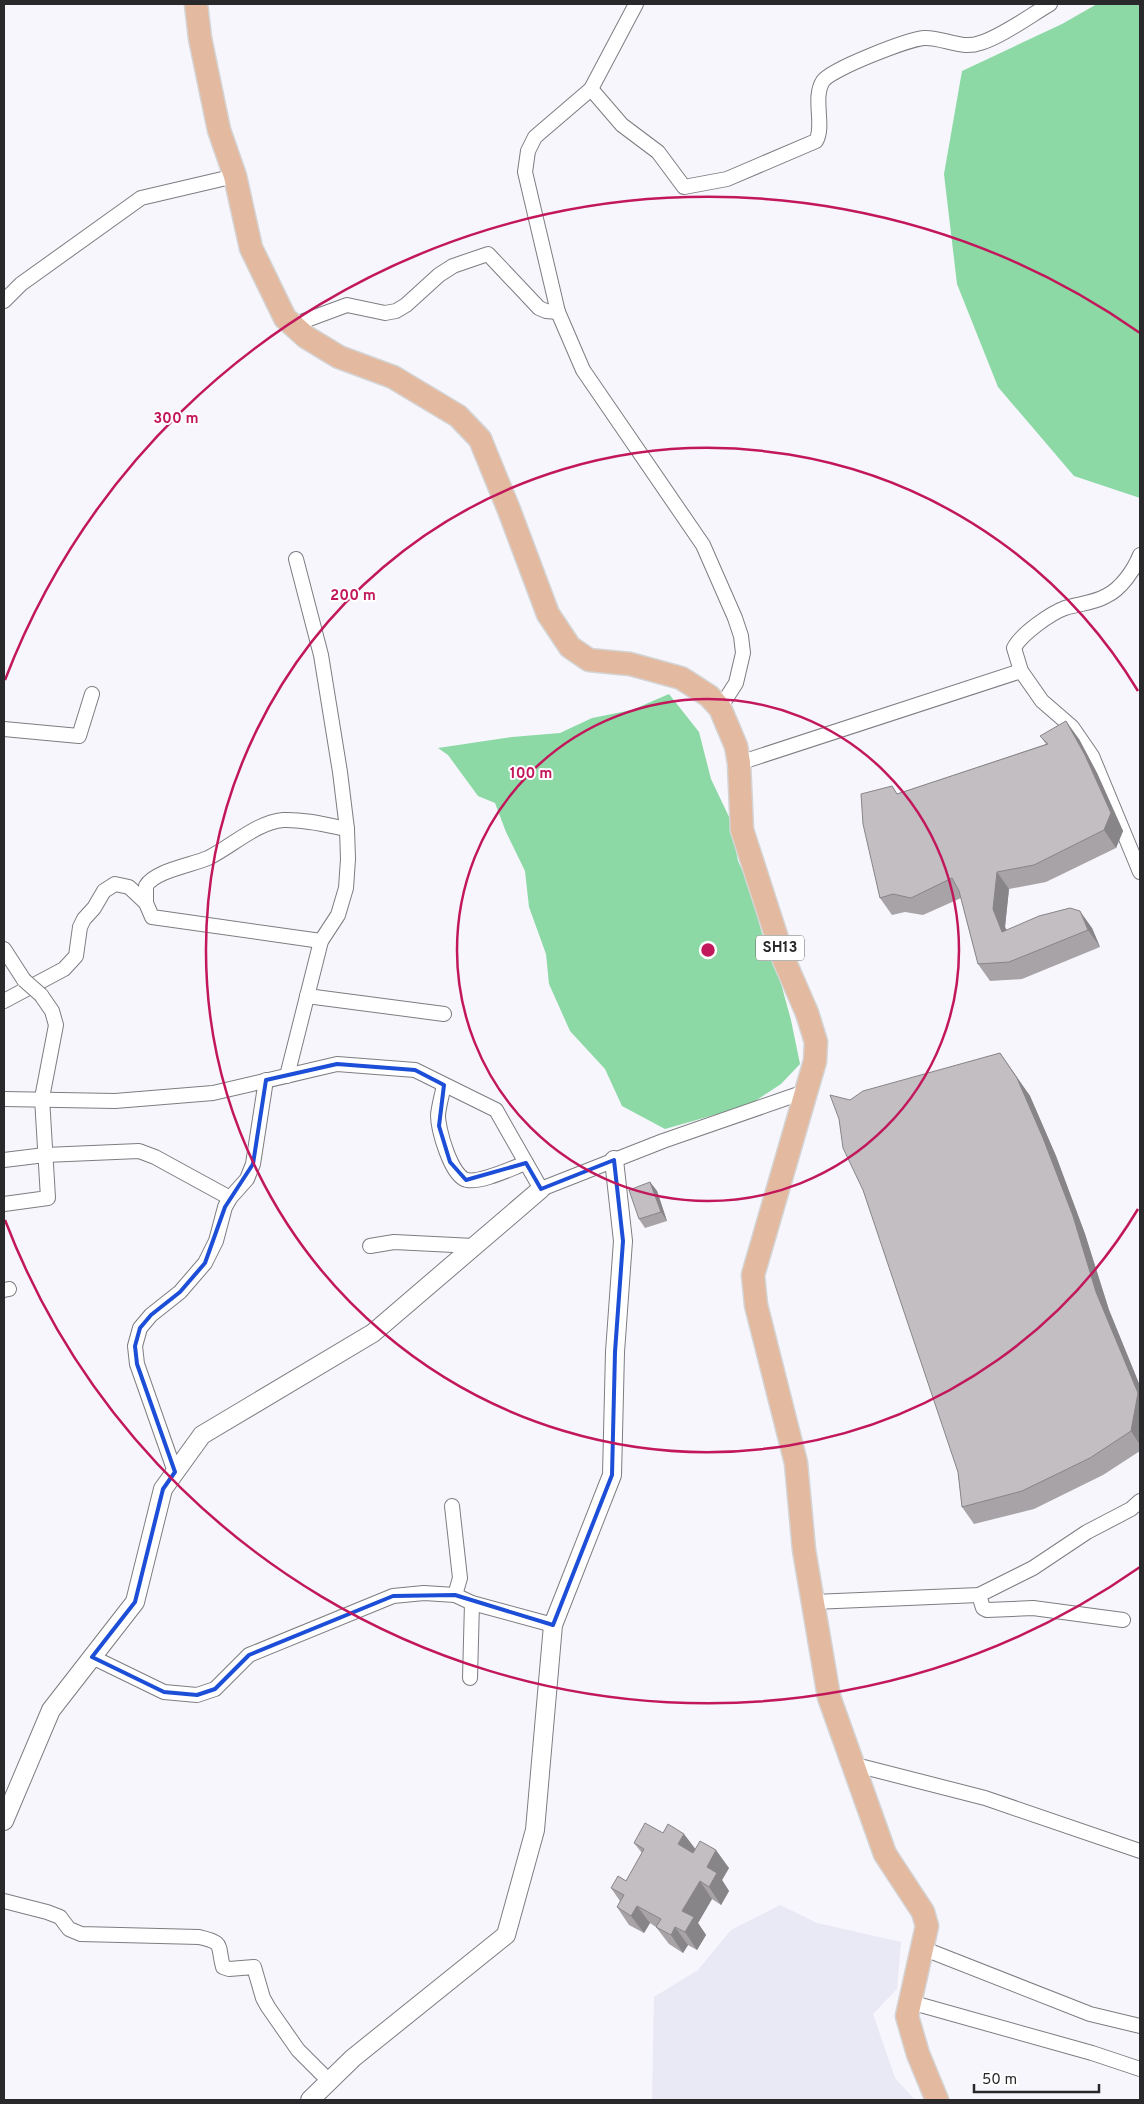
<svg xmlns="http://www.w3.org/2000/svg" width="1144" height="2104" viewBox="0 0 1144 2104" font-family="Overpass,sans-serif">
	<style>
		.built { fill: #e9e8f5 }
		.green { fill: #8cd9a5 }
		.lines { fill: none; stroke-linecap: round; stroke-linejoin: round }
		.minor-casing { stroke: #7d7d82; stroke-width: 16 }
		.tertiary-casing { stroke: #7d7d82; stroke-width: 20 }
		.primary-casing { stroke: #d4d4d5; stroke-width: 25 }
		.minor { stroke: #fff; stroke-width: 14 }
		.tertiary { stroke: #fff; stroke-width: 18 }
		.primary { stroke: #e3b99f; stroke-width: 22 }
		.minor-bridge-casing { stroke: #7d7d82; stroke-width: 16; stroke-linecap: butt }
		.minor-bridge { stroke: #fff; stroke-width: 14 }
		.wall { fill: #a7a3a7 }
		.shaded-wall { fill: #888588 }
		.building { fill: #c2bec2; stroke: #888588 }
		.marked { fill: none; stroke: #1d4ed8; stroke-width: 4; stroke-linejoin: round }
		.ring { fill: none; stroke: #c2185b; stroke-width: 2.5 }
		.labels { text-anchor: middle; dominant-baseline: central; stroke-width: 4; stroke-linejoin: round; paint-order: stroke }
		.shield { fill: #fff; stroke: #69696b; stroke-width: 1 }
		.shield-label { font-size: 15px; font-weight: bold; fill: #29292b }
		.centre { fill: #c2185b; stroke: #fff; stroke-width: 2.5 }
		.ring-label { font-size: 15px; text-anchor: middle; font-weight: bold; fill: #c2185b; stroke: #fff; stroke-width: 4; stroke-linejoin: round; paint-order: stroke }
	</style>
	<rect width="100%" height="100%" fill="#f6f6fc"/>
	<polygon class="built" points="780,1905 817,1923 901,1942 897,1989 873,2014 895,2078 915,2100 652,2100 654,1997 698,1970 731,1930"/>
	<g class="green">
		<polygon points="1097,4 1140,4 1140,498 1074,476 998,387 957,284 944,174 962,71 1062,24"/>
		<polygon points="669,694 699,732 711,779 730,819 738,861 750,888 762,934 777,969 791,1020 800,1064 781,1084 749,1105 665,1129 622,1106 605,1069 570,1031 549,984 546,954 529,907 525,871 506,832 495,803 478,796 448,755 438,748 512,737 560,733 592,718 632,710"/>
	</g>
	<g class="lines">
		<g class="minor-casing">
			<g id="minor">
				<polyline points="636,4 591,89 535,137 528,151 525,172 558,312 583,370 703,545 735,618 741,636 743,653 736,683 720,708"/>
				<path d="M 591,89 L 622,125 L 658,152 L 684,187 L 727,179 L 816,141 C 825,126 812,98 823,81 C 831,69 909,39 924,38 C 943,37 961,50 980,43 C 1001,37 1031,15 1050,4"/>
				<polyline points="4,301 21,284 141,198 235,176"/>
				<polyline points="293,325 347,305 385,313 396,311 406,305 439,275 453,266 488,254 539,308 546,311 558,312"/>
				<path d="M 1140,555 C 1134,570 1121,589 1106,596 C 1094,603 1078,604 1065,608 C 1051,613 1021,634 1014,648 L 1021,671 L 1042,701 L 1072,727 L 1092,756 L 1140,872"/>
				<polyline points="4,729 79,736 92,694"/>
				<polyline points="739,763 1021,671"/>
				<path d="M 321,941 L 152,917 L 146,903 L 146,886 C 154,871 192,865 208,858 C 231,847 257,822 283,820 C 304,819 327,825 347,829"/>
				<polyline points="4,949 24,980"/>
				<polyline points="307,996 444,1014"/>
				<polyline points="4,1001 64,969 76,956 80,927 84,919 94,908 104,891 115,884 129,887 146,903"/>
				<polyline points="287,1076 321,941 338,915 346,888 348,859 347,829 340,772 321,655 296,559"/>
				<path d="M 444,1085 C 442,1095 439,1105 438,1115 C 438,1129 451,1177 467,1180 C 481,1183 512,1168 526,1163"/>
				<polyline points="4,1099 115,1101 213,1093 337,1064 415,1070 496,1110 541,1189 663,1141 807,1091"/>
				<polyline points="4,1160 45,1155 139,1151 155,1157 230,1198"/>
				<polyline points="4,1204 48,1198 42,1098 56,1025 52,1011 41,995"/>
				<polyline points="370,1246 394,1242 474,1246"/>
				<polyline points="4,1290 9,1289"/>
				<polyline points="175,1472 137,1364 135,1346 140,1328 151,1315 180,1292 205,1263 216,1241 225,1207 230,1198 247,1179 253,1164 266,1080"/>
				<polyline points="452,1506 460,1578 455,1595"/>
				<polyline points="979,1595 983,1608 987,1610 1033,1608 1123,1620"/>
				<polyline points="813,1602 979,1595 1033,1568 1087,1532 1131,1509 1140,1501"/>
				<polyline points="92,1657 164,1692 197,1695 215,1689 249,1655 393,1596 424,1593 455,1595 472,1603 553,1625"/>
				<polyline points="470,1678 472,1603"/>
				<polyline points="852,1764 985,1798 1140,1851"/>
				<path d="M 4,1901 L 47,1912 L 60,1917 L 69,1929 L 81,1934 L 199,1937 C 225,1943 217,1945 223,1967 L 229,1969 L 254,1967 L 263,1998 L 268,2007 L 298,2050 L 329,2081"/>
				<polyline points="922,1948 1090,2014 1140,2026"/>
				<polyline points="910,2002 1092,2053 1140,2069"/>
			</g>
		</g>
		<g class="tertiary-casing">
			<g id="tertiary">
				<polyline points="4,1821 51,1710 135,1602 163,1489 202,1435 373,1333 541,1189"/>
				<polyline points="310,2100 353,2058 506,1935 535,1830 553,1625 612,1475 615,1352 623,1241 614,1160"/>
			</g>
		</g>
		<g class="primary-casing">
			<polyline id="primary" points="196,4 200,38 219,130 235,176 251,248 285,318 306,337 339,357 393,377 458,416 480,439 509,510 548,614 570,647 589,660 630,664 681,678 709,696 720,708 736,746 739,763 742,830 784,960 807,1013 816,1042 815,1061 753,1275 756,1305 796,1463 804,1550 829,1697 885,1854 923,1912 927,1926 907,2016 918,2054 937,2100"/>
		</g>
		<use href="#minor" class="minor"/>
		<use href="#tertiary" class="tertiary"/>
		<use href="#primary" class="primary"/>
		<g class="minor-bridge-casing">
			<polyline id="minor-bridge" points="24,980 41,995"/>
		</g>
		<use href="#minor-bridge" class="minor-bridge"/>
	</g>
	<g class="wall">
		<polygon points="1040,736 1079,739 1097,773 1123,831 1116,848 1046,882 1009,889 1005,927 1007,930 1092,928 1100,947 1022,979 990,981 978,964 961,898 923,915 905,912 892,915 880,898 897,794 1046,744"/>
		<polygon points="1000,1053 1030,1096 1056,1156 1085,1234 1109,1310 1140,1386 1140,1451 1103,1475 1034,1509 974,1524 962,1507 958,1472 850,1100"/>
		<polygon points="650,1182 657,1191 667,1221 645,1228 639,1219"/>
		<polygon points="634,1843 695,1849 729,1868 722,1880 729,1891 721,1905 712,1899 698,1923 706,1935 697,1950 688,1945 683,1953 669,1944 656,1927 650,1923 644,1933 629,1925 617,1907 620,1901 611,1888 626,1881 642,1853"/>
	</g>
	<g class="shaded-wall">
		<polygon points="1066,721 1079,739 1097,773 1123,831 1116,848 1104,830"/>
		<polygon points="997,872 1009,889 1005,927 1014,950 1002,932 993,909"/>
		<polygon points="1080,911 1092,928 1100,947 1088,930"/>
		<polygon points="1000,1053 1030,1096 1056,1156 1085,1234 1109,1310 1140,1386 1140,1445 1131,1431"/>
		<polygon points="650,1182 657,1191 667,1221 661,1212"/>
		<polygon points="684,1834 697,1851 691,1862 678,1844"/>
		<polygon points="716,1850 729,1868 722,1880 729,1891 721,1905 709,1887 707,1867"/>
		<polygon points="700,1881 712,1899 698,1923 706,1935 697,1950 685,1932 682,1911"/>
		<polygon points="637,1906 650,1923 644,1933 631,1916"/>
		<polygon points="675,1927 688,1945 683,1953 671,1935"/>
	</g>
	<g class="building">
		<polygon points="1066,721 1085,755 1111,813 1104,830 1034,865 997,872 993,909 1002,932 1039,916 1070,908 1080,911 1088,930 1009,962 978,964 959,891 952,878 911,898 893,894 880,898 863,824 861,794 892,786 897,794 1048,744 1040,736"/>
		<polygon points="1000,1053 1017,1078 1043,1138 1073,1216 1096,1292 1138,1393 1131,1431 1090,1458 1022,1491 962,1507 958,1472 863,1190 843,1148 839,1119 830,1095 850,1100 863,1091"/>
		<polygon points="650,1182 661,1212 639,1219 629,1190"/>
		<polygon points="645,1823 663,1833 668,1824 684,1834 678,1844 693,1853 700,1841 716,1850 707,1867 717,1873 709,1887 700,1881 682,1911 694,1917 685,1932 675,1927 671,1935 656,1927 661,1919 637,1906 631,1916 617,1907 624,1895 611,1888 618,1876 626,1881 644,1849 634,1843"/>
	</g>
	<path class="marked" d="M 337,1064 L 415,1070 L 444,1085 L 439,1126 L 450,1162 L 466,1180 L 526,1163 L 541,1189 L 614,1160 L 623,1241 L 615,1352 L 612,1475 L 553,1625 L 455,1595 L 393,1596 L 249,1655 L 215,1689 L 197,1695 L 164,1692 L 92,1657 L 135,1602 L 163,1489 L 175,1472 L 137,1364 L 135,1346 L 140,1328 L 151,1315 L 180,1292 L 205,1263 L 225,1207 L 253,1164 L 266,1080 Z"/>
	<g class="ring">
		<circle cx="708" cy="950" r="251"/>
		<path d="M1138 1209A502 502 0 1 1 1138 691"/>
		<path d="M1140 1567A753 753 0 0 1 5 1220M5 680A753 753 0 0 1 1140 333"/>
	</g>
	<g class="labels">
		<rect class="shield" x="756" y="935.5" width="48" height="25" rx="4"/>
		<g class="shield-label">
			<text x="780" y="948">SH13</text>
		</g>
	</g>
	<circle cx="708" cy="950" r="8" class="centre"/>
	<g class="ring-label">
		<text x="176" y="423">300 m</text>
		<text x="353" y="600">200 m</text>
		<text x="531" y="778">100 m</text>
	</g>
	<rect width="1144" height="2104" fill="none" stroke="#29292b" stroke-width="10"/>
	<path d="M974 2084v8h125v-8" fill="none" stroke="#29292b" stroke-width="2.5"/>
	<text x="982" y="2084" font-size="15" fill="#29292b" stroke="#ffffff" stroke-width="4" paint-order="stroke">50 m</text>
</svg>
